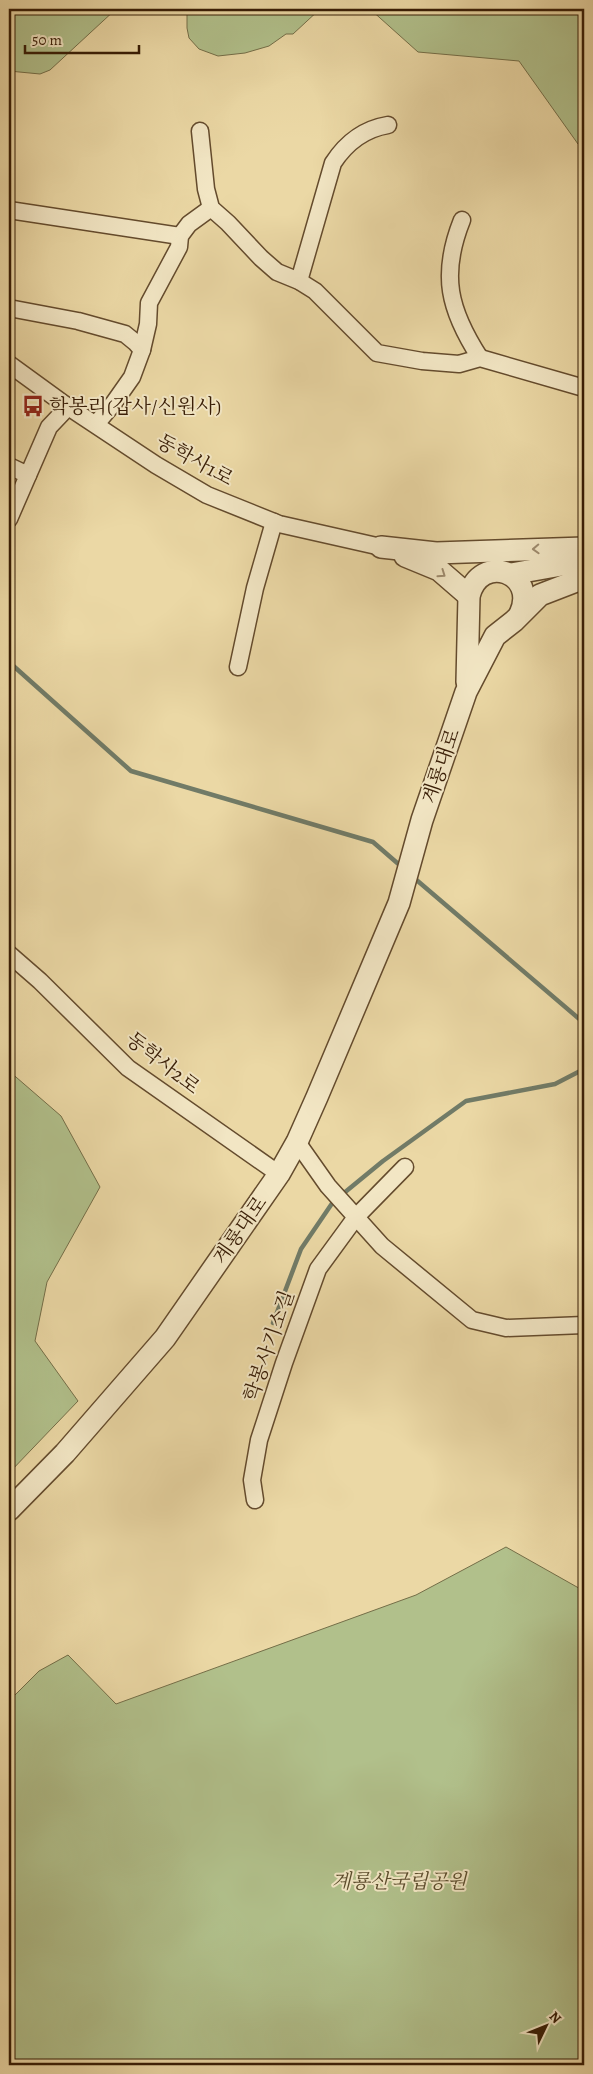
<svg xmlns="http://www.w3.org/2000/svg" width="593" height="2074" viewBox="0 0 593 2074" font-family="Alegreya,'Noto Serif KR',serif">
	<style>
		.green { fill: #b1c08b; stroke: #746e48 }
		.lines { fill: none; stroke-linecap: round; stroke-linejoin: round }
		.stream { stroke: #717b67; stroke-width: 4.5 }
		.minor-casing { stroke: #644b2d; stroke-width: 19 }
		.tertiary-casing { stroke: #644b2d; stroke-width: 24 }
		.minor { stroke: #f2e6c4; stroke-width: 16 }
		.tertiary { stroke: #f2e6c4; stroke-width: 21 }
		.oneway { stroke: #9e8b6e }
		.labels { text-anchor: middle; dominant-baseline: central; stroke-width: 4; stroke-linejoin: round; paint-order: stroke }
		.poi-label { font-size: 20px; fill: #371c05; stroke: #f2e6c4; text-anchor: start }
		.street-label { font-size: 20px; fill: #371c05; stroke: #f2e6c4 }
		.park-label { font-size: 20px; font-style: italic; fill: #5c4d2d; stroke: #f2e6c4 }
	</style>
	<rect width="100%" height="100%" fill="#ebd8a5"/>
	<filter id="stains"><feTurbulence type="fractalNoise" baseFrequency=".004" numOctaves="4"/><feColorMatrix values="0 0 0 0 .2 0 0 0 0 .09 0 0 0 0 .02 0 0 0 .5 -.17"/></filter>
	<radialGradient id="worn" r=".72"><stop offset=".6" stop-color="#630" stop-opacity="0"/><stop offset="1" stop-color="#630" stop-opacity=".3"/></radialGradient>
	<g class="green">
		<polygon points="9,9 116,9 50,70 40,74 9,71"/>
		<polygon points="187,9 320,9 293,34 286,34 269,46 245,53 218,56 199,49 189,38 187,28"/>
		<polygon points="370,9 584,9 584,140 578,144 519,61 418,52"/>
		<polygon points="9,1071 61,1116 100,1187 47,1282 35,1341 78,1401 9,1473"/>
		<polygon points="506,1547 584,1591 584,2065 9,2065 9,1701 39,1671 68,1655 116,1704 416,1595"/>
	</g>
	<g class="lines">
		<g class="stream">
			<polyline points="9,662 131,771 373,842 403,868"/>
			<polyline points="413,877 584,1023"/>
			<polyline points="273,1323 301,1249 333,1202 383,1161 466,1101 555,1084 584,1069"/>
		</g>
		<g class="minor-casing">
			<g id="minor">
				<polyline points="200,131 206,189 211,208 228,223 261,258 277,272 299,281 315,291 377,353 422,361 459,364 480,358 584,388"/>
				<polyline points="9,210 180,236"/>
				<path d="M 462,220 C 440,275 449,310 480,358"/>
				<path d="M 299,281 L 333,163 C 346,143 364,129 388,125"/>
				<polyline points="9,308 78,321 125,334 136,343 142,350"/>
				<polyline points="9,364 64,404 156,465 207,495 279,524 381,547"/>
				<polyline points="96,424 113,404 132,377 142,350 148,324 149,303 179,247 180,236 189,224 211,208"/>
				<polyline points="9,466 28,475"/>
				<polyline points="9,519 49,427 68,407"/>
				<polyline points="238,667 255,588 274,522"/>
				<polyline points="9,954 40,981 128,1068 279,1174"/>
				<polyline points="297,1142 328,1186 382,1246 472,1320 506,1328 584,1325"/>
				<polyline points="255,1500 252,1480 259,1440 284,1363 318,1269 356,1217 405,1167"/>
			</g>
		</g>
		<g class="tertiary-casing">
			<g id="tertiary">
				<polyline points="381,547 436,553 584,548"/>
				<polyline points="405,556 439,570 469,596"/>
				<polyline points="511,574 584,561"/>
				<path d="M 467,682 L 469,596 C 480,552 539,572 520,614"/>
				<polyline points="9,1510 65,1453 165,1338 279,1174 297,1142 317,1097 399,903 422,820 466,692 495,636 514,621 540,595 584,578"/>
			</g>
		</g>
		<use href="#minor" class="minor"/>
		<use href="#tertiary" class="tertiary"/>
	</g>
	<defs><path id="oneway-chevron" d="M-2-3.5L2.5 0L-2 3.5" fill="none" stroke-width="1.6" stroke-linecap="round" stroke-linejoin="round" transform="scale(1.25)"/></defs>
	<g class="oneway">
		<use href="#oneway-chevron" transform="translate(536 549) rotate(178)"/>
		<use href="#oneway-chevron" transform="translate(442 574) rotate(35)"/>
	</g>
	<defs>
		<g id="bus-bare" transform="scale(1.725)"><path d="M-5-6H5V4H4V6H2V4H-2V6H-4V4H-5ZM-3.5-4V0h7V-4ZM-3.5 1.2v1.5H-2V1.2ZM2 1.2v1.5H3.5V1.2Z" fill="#8f2418" stroke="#f2e6c4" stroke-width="2.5" paint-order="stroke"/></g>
	</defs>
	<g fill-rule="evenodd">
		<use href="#bus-bare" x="33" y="406"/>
	</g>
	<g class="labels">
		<g class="poi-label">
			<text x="49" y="406">학봉리(갑사/신원사)</text>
		</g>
		<g class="street-label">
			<text transform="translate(195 460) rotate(29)">동학사1로</text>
			<text transform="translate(441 766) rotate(-71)">계룡대로</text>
			<text transform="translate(163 1063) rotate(38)">동학사2로</text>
			<text transform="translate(240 1230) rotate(-55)">계룡대로</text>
			<text transform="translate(269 1346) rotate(-71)">학봉사기소길</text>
		</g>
		<g class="park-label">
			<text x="399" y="1881">계룡산국립공원</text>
		</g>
	</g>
	<rect width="593" height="2074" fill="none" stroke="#ebd8a5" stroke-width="30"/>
	<rect x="10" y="10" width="573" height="2054" fill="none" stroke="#371c05" stroke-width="2.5"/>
	<rect x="15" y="15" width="563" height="2044" fill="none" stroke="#371c05"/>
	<g transform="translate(546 2026) rotate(47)" stroke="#f2e6c4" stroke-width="4" paint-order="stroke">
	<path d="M0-4L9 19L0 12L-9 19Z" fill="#371c05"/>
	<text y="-8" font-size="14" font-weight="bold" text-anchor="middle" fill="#371c05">N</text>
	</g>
	<path d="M25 45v8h114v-8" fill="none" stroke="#371c05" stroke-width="2.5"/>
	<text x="32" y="45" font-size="15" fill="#371c05" stroke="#f2e6c4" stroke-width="4" paint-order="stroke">50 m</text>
	<rect width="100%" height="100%" filter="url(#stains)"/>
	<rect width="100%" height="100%" fill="url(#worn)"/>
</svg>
